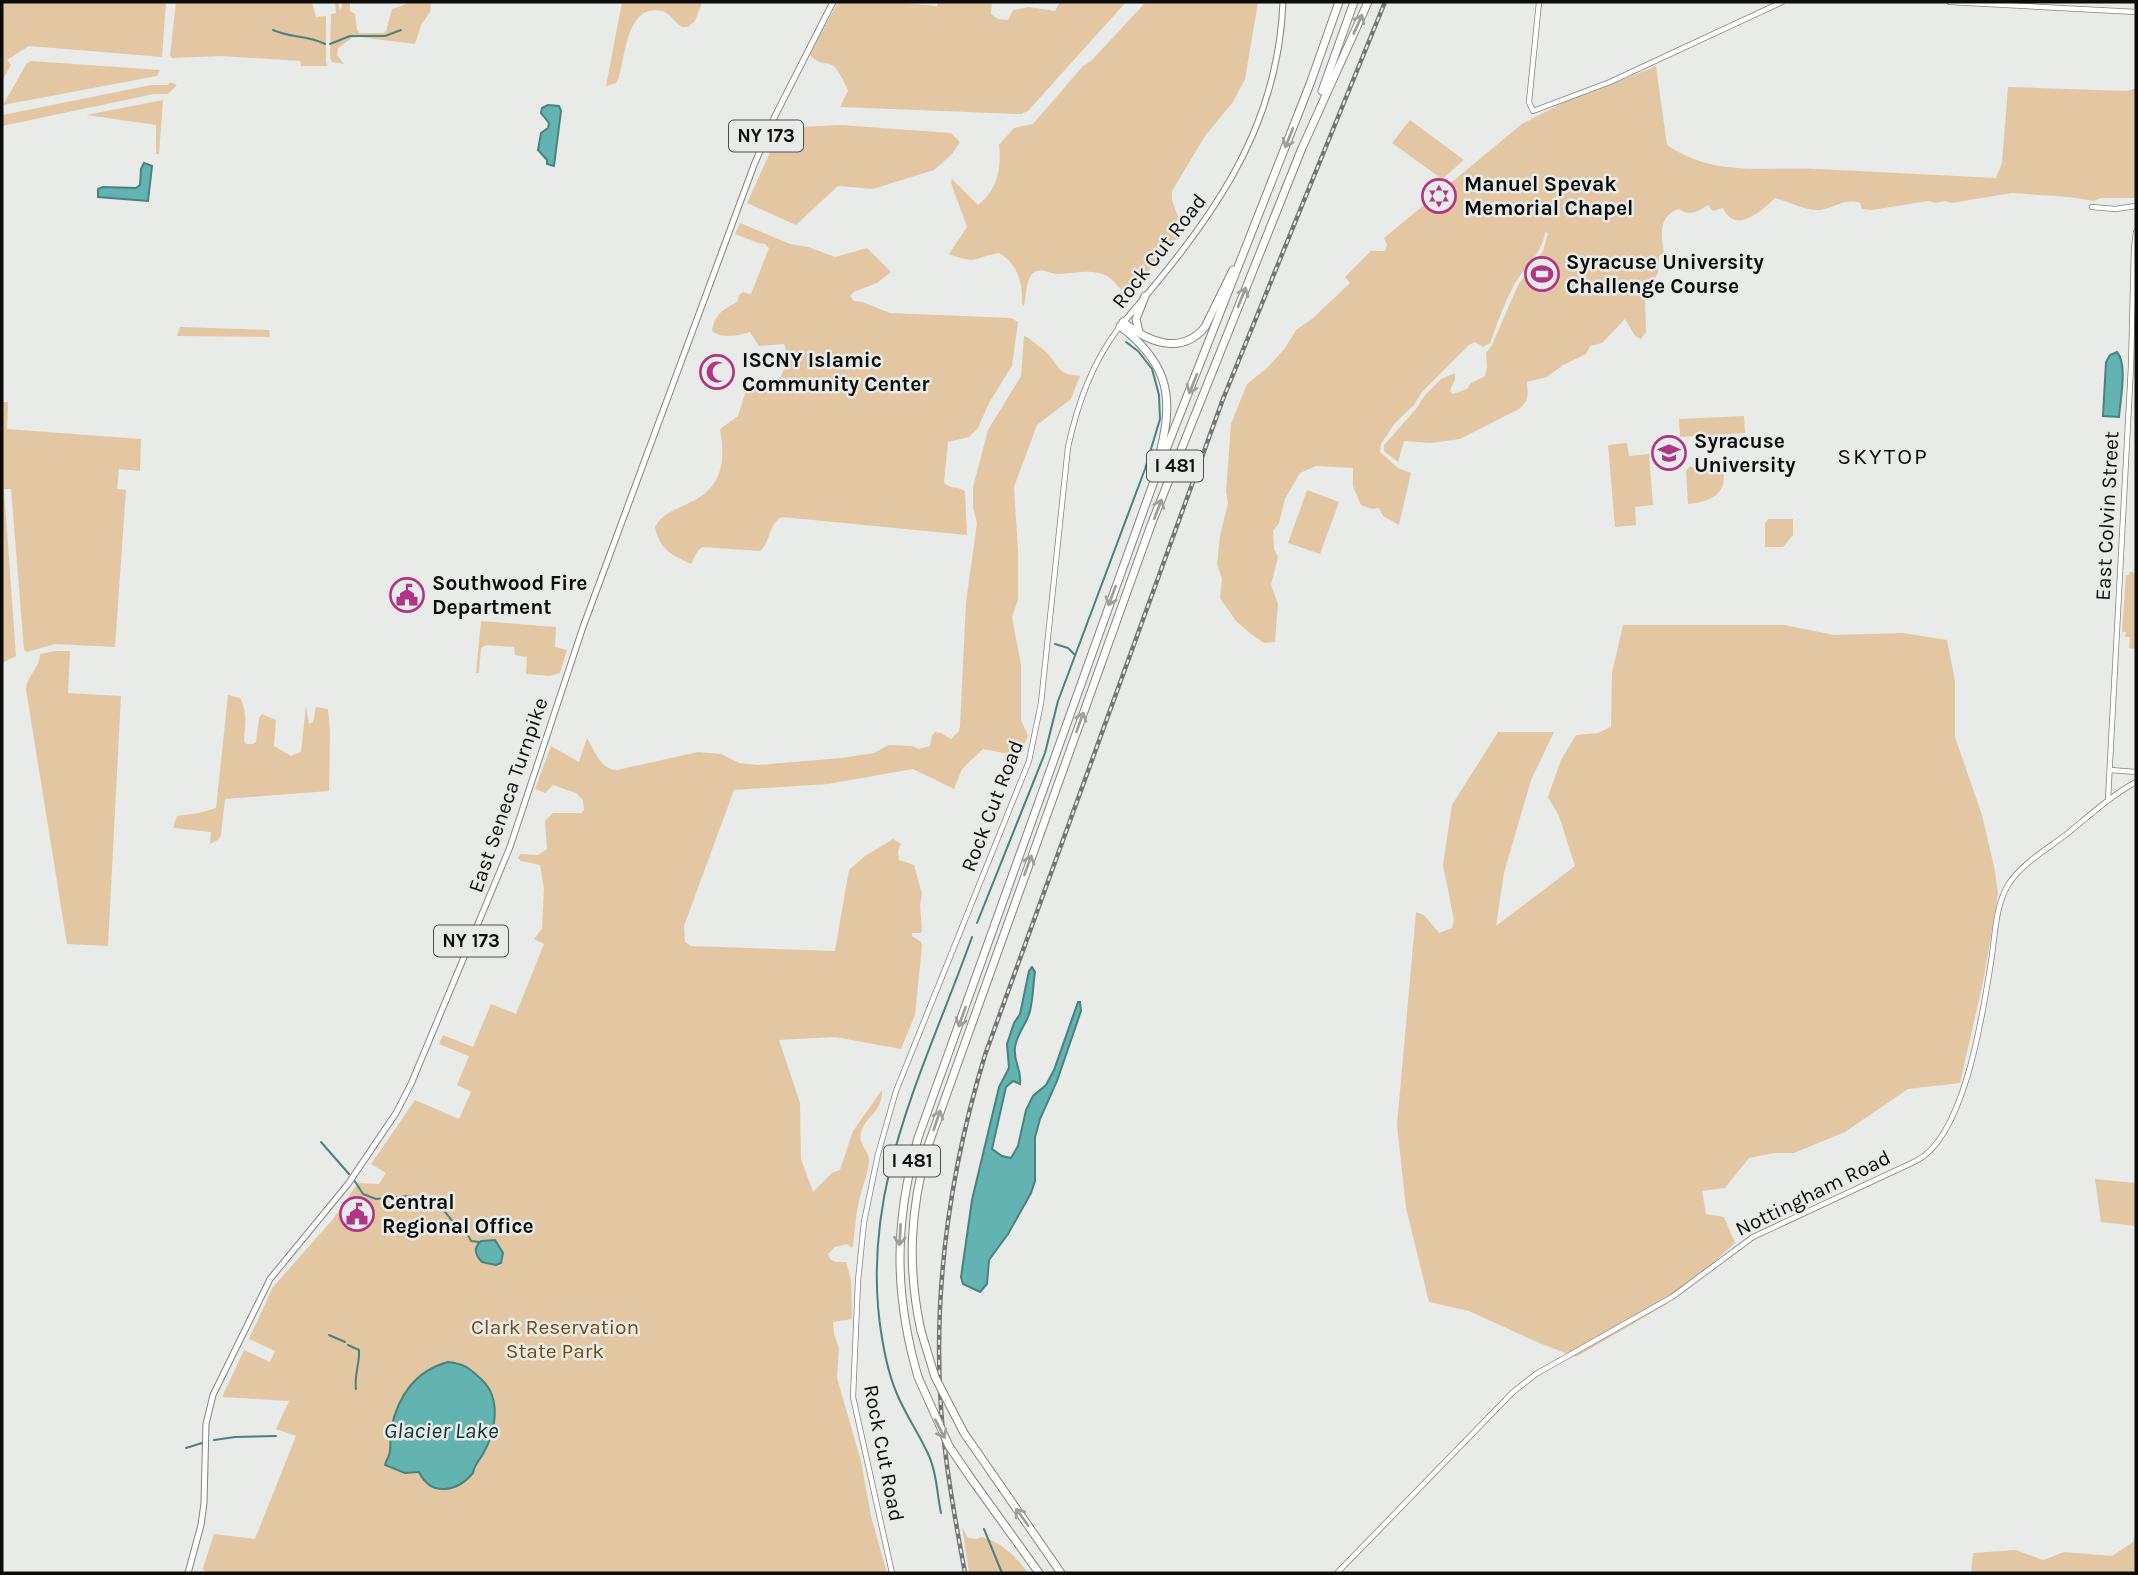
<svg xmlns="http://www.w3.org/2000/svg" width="2138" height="1575" viewBox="0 0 2138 1575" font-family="Karla,sans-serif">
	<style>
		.green { fill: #e3c7a3 }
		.water { fill: #63b4b0; stroke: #49827e; stroke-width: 2 }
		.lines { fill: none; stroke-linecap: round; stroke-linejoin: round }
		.stream { stroke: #49827e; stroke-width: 2 }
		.minor-casing { stroke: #838481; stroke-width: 6 }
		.major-casing { stroke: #838481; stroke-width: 7 }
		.highway-casing { stroke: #838481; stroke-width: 9 }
		.minor { stroke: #fff; stroke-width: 4.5 }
		.major { stroke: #fff; stroke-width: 5 }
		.highway { stroke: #fff; stroke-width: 7 }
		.rail-casing { stroke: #747573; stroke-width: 4.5 }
		.rail { stroke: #e9ebe8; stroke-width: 2; stroke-dasharray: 5; stroke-linecap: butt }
		.highway-bridge-casing { stroke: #838481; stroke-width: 9; stroke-linecap: butt }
		.highway-bridge { stroke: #fff; stroke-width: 7 }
		.oneway { stroke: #9e9e9d }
		.labels { text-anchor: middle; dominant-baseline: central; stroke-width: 5; stroke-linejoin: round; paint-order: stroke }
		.shield { fill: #e9ebe8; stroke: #4e504d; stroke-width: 2 }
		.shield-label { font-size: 19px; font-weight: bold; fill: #0c0d0b }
		.poi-label { font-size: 21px; font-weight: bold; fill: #0c0d0b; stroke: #e9ebe8; text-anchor: start }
		.street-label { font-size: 21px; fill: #0c0d0b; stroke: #e9ebe8 }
		.park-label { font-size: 21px; fill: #724c10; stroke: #e9ebe8 }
		.neighbourhood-label { font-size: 23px; letter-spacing: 2px; fill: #0c0d0b; stroke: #e9ebe8 }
		.water-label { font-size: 23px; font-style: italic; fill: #0a3332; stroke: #e9ebe8 }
	</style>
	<rect width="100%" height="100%" fill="#e9ebe8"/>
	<g class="green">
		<polygon points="2,2 166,2 162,57 29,46 7,60 11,65 2,81"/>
		<polygon points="176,2 312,2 316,17 326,16 326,62 328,66 301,66 300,61 222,56 172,58 170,55"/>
		<polygon points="335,2 338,2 340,11 343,2 350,2 350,11 355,14 357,29 359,33 383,33 386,31 392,9 412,2 431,2 430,12 421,25 415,44 359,37 352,38 338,48 337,55 344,64 332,62 330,58 331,14 336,13"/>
		<path d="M 622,2 L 702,2 L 695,21 L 688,27 L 682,27 C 675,23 672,16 665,12 C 627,0 626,54 619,77 L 616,83 L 606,86 Z"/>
		<path d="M 838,2 L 892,2 L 937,6 L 938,2 L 992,2 L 991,14 L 998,19 L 1008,20 L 1013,10 L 1029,7 L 1055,11 L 1060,2 L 1126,2 L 1028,111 L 1021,114 L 840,107 L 848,91 C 846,85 838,68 832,65 C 822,61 820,65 810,55 Z"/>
		<path d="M 1258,2 L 1245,79 L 1233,102 L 1205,136 L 1172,191 L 1172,200 L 1183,231 L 1131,291 L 1123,292 C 1118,286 1113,280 1107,276 C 1092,268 1074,274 1058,274 C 1050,274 1040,266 1032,274 C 1026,281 1026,297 1024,306 L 1022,304 C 1023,284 1018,264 999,253 C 972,258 978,265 949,254 L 967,227 L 951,183 L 952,179 L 978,205 C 997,191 1002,168 999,145 L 1014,128 L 1033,124 L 1083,66 L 1091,61 L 1145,3 Z"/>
		<polygon points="31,61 160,70 157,76 3,105 27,63"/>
		<path d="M 1656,66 L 1667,145 C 1715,178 1765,166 1818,169 C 1878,172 1937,175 1996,178 L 2002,163 L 2008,87 L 2127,91 L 2136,88 L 2136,198 L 2101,198 L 2094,201 L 2069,197 L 2012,193 L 1951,203 L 1945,201 L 1936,203 L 1928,201 L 1872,210 L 1862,209 L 1860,203 C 1844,198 1836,208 1820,210 C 1805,211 1790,202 1775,198 C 1762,211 1735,235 1723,208 L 1713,211 L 1708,205 C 1699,211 1689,217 1679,209 C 1658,216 1661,235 1664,253 L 1659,256 L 1658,273 L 1649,287 L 1645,302 L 1646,332 L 1641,339 L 1635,336 L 1625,319 L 1602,343 L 1590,346 L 1586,354 L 1563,365 L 1547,377 L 1527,382 C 1528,394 1529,401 1519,409 L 1460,439 L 1431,443 L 1404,441 L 1398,462 L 1384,451 L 1384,445 L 1416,409 L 1425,395 L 1441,379 L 1455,373 L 1455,379 L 1450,391 L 1453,394 L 1467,389 L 1471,383 L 1485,376 L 1487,367 L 1486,353 L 1492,345 L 1518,285 L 1543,251 L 1548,233 L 1545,232 C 1543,253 1524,267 1514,285 C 1504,304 1497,324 1490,343 L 1483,347 L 1475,342 L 1469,345 L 1422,392 L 1414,405 L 1395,423 L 1381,444 L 1380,452 L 1398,468 L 1411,473 L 1399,525 L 1383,516 L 1379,508 L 1372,509 L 1361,505 L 1353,486 L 1353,468 L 1316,466 L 1300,473 L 1285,499 L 1279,523 L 1273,531 L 1274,549 L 1278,557 L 1271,585 L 1278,604 L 1275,642 L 1264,643 L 1251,634 L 1236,621 L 1220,598 L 1222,579 L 1217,564 L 1220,536 L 1228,503 L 1226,492 L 1231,424 L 1247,384 L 1267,368 L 1285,348 L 1296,330 L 1312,319 L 1350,283 L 1345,277 L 1371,251 L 1385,251 L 1387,245 L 1384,238 L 1522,124 L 1572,98 L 1593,92 Z"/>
		<polygon points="170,82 177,85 168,94 154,94 2,126 3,115 151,85 168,85"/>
		<polygon points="163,100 159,154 156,154 156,125 86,115"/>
		<polygon points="1410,120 1464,160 1442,179 1392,143"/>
		<polygon points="841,125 951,133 960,142 952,154 934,170 873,189 838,186 796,225 747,203 781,128"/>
		<path d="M 740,223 L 790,244 L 808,247 L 835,257 L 867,248 L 891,272 L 877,283 L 854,292 L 850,296 L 854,301 L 862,302 L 890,313 L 1011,318 L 1018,322 L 1012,366 L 989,403 L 978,428 L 969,437 L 948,442 L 944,482 C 948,489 958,486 965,491 L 967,535 L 782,517 C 768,524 771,542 760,551 L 702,547 L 697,552 L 691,564 C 672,555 659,549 655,527 C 664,511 679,509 695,500 C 724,484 725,458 720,429 L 738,416 L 746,390 C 756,386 765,387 775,386 C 783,373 791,359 784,344 L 759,346 L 750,332 C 739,336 722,339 712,331 C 715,313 723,310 737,302 L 739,295 L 743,292 L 751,294 L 769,248 L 765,244 L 758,243 L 735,234 Z"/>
		<polygon points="180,327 269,330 270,337 177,336"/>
		<path d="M 1024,336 L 1027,337 C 1034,343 1044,349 1049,355 C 1061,370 1059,374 1080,376 L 1071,399 L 1037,425 L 1014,487 L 1018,551 L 1018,600 L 1012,617 L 1021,665 L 1021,720 L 1028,736 L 1025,743 L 1008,754 L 983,749 L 962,769 L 954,789 L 913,769 L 828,784 L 734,790 L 684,926 L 685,942 L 691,946 L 835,951 L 849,870 L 865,856 L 893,839 L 901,844 L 898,851 L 899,860 L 914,865 L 922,894 L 920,906 L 922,930 L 921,933 L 912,933 L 912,936 L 921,942 L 922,946 L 915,1015 L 901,1049 L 835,1037 L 779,1040 L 800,1103 L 801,1159 L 813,1192 L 832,1173 L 840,1170 L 853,1131 L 882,1090 C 883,1113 864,1117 861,1133 C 858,1143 868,1150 869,1159 C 870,1167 862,1188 860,1197 C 856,1213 855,1230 853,1246 L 851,1248 L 847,1244 L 835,1247 L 828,1254 L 830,1259 L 836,1262 L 846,1262 L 851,1280 L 852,1319 L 833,1322 L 834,1334 L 839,1348 L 837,1378 L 861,1461 L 871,1516 L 887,1573 L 205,1573 L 203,1568 L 214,1534 L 255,1539 L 296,1436 L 276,1429 L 289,1401 L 222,1397 L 244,1350 L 270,1362 L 275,1351 L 249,1339 L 273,1287 L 333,1219 L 358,1183 L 379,1184 L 386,1173 L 371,1164 L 415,1100 L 459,1119 L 471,1092 L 457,1085 L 469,1056 L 439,1044 L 443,1035 L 473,1047 L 491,1004 L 516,1014 L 544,944 L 534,939 L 542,929 L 544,889 L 540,865 L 521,861 L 518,858 L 520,854 L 538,855 L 547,849 L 545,821 L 553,813 L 581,813 L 584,810 L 583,800 L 576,793 L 553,785 L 545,793 L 535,789 L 551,746 L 579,762 L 587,738 C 594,750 601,770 617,770 L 698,752 L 721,754 L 739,763 L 758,765 L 841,758 L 874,753 L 889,745 L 912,746 L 919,749 L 930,746 L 932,736 L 935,732 L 941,733 L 951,739 L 959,731 L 960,726 L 966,602 L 977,523 L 973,508 L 973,487 L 988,430 L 1021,376 Z"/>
		<polygon points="3,402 8,402 7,429 141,439 140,471 119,469 117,489 126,490 115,647 55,644 27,652 24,650 11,489 4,489 16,656 2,663"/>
		<polygon points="1744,416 1745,433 1680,437 1679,419"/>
		<polygon points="1627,443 1629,456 1649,454 1653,505 1635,507 1636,525 1615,527 1608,445"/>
		<path d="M 1722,466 C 1730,493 1711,502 1688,504 L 1686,471 L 1689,467 Z"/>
		<polygon points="1307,490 1339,502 1320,554 1288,543"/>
		<polygon points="1768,519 1793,519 1793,535 1783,547 1765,547 1765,523"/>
		<polygon points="2130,572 2133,572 2136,577 2136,649 2129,648 2130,637 2125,637 2126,632 2122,632 2126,575 2129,575"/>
		<polygon points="481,621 556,627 555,647 567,650 560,673 550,676 526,674 527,657 515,655 514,647 486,645 481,648 479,673 476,673"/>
		<polygon points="1623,625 1784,625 1834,635 1903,633 1947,640 1955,681 1955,737 1982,815 1995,871 1998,894 1983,982 1960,1083 1908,1089 1845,1132 1794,1153 1774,1153 1749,1158 1725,1188 1702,1191 1706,1214 1724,1217 1735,1243 1667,1304 1576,1357 1539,1343 1469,1311 1429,1302 1406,1208 1397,1125 1416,912 1424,915 1439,933 1452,928 1454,920 1443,865 1452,805 1498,732 1554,732 1531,780 1504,873 1496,926 1575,866 1559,816 1548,797 1561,760 1576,735 1598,733 1611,727 1612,673"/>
		<path d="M 55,651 L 70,651 L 68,693 L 121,696 L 108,946 L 67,944 L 26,689 C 27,675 40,668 40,654 Z"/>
		<path d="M 228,695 L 240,698 C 248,712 245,726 244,741 L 246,744 L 253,744 L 256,742 L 259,718 L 262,714 L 276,720 L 274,746 L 291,756 L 301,752 L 306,706 L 309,724 L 313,722 L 316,707 L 328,709 L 330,731 L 329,791 L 225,799 L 221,835 L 218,840 L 210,844 L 211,832 L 173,828 L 177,816 L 199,813 L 216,808 Z"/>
		<polygon points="2095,1179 2136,1183 2136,1226 2101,1222"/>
		<path d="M 962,1527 L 968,1538 L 977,1539 L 982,1537 C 1004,1544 1015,1556 1028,1573 L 969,1573 Z"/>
		<polygon points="2136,1533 2136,1573 1971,1573 1973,1553 2016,1550 2043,1560 2064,1552 2112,1556 2133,1542"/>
	</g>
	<g class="water">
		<polygon points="548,105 559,106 561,111 554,166 547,164 547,160 538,150 541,133 548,128 549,123 541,113 542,108"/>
		<polygon points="144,163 152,166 148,201 98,197 98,189 103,187 136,188 140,185 141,169"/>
		<path d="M 2117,352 C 2128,364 2120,401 2119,417 L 2103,416 L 2106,362 L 2110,355 Z"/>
		<path d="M 1032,967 L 1035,972 C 1033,985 1033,999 1030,1011 C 1027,1024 1017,1033 1015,1047 C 1013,1063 1022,1068 1020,1084 L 1013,1081 L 1006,1087 L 992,1149 L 1002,1156 L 1011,1158 L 1018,1146 L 1026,1110 L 1033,1096 L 1046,1085 L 1054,1070 L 1078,1002 L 1080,1002 L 1081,1011 L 1057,1081 L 1040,1119 L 1035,1137 L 1035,1181 L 1031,1193 L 1008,1234 L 989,1260 L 987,1284 L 980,1292 L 963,1284 L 961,1277 L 972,1200 L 999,1087 L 1009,1068 L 1007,1044 L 1014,1023 L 1020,1014 L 1029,971 Z"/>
		<path d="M 495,1240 L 503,1253 L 501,1263 L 496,1265 L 482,1262 C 475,1255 473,1248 481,1241 Z"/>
		<path d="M 448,1362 C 465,1364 469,1368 481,1379 C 502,1398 496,1431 483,1454 C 479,1461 474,1465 473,1473 C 457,1492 431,1497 419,1472 L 405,1473 L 385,1465 C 386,1461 388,1458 389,1455 C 392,1447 389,1436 391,1428 C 399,1395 415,1371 448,1362 Z"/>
	</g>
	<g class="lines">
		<g class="stream">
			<path d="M 273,30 C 290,38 308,35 325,44"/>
			<polyline points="330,44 350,36 385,36 401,30"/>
			<polyline points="1055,644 1068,648 1075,655"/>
			<polyline points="977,923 1045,753 1058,701 1145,469 1160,419 1159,395 1152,369 1138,351 1126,342"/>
			<polyline points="321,1142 349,1174"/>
			<polyline points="354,1180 363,1194 376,1199 409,1196 424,1200"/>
			<path d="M 430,1202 C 448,1210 444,1213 456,1225 C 462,1231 468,1232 471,1241 L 479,1242"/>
			<polyline points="329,1335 345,1342"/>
			<path d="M 348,1345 L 359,1350 C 360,1363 354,1375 356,1389"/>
			<polyline points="214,1440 235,1437 276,1436"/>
			<polyline points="186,1448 202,1443"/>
			<path d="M 941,1513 C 937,1495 937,1473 929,1456 C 920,1435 906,1416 897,1394 C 890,1378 885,1356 882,1338 C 857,1192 925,1069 972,937"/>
			<polyline points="984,1529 1002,1573"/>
		</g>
		<g class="minor-casing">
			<g id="minor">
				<polyline points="1539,2 1529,102 1533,111 1610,82 1782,2"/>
				<polyline points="1950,2 2136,12"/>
				<polyline points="2092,207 2115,209 2136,206"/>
				<polyline points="2110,770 2136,772"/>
				<polyline points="2108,800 2131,366 2134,248 2136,232"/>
				<path d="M 892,1573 L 853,1397 L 858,1281 L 864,1222 L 878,1154 L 896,1091 L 1029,761 L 1041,703 L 1068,447 C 1078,402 1092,363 1120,326"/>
				<path d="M 1337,1573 L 1513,1392 L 1536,1374 L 1672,1297 L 1753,1237 L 1916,1161 C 1965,1137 1983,1012 1991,962 C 1995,937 1995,907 2008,885 C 2022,863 2049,848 2068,833 C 2090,815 2112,795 2136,782"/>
			</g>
		</g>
		<g class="major-casing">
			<g id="major">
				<path d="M 1122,324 C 1205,227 1278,136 1283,2"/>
				<polyline points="188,1573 201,1525 204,1503 206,1424 213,1395 270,1279 348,1184 396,1113 411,1084 510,847 583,627 754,165 775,116 833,2"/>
			</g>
		</g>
		<g class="highway-casing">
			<g id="highway">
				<polyline points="1322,91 1354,2"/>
				<path d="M 1123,322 C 1148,342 1181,356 1205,327 L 1233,270"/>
				<path d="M 1120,326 C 1172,366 1174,401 1158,461"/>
				<polyline points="1139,332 1136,319 1145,296"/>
				<path d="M 921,1331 C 907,1267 910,1209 928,1146 L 1151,525 L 1302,148 L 1368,2"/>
				<path d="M 918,1377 C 894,1294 894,1222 918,1138 L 1158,470 L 1310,84 L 1339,2"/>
				<polyline points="964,1433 1061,1573"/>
				<polyline points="970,1477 1039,1573"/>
			</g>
		</g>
		<use href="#minor" class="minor"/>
		<use href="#major" class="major"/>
		<use href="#highway" class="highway"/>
		<g class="rail-casing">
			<path id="rail" d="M 965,1573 C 955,1519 945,1464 941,1409 C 933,1289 950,1170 985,1055 L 1223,399 L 1385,2"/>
		</g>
		<use href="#rail" class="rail"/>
		<g class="highway-bridge-casing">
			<g id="highway-bridge">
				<polyline points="921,1331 935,1377 964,1433"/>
				<polyline points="918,1377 949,1446 970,1477"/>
			</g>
		</g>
		<use href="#highway-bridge" class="highway-bridge"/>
	</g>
	<defs><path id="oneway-shaft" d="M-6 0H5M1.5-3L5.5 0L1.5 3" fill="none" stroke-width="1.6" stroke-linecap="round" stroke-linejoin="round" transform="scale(1.75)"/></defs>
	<g class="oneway">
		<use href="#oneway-shaft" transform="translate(1358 24) rotate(-66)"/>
		<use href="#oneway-shaft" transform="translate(1289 138) rotate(112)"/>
		<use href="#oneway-shaft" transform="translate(1242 297) rotate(-68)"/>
		<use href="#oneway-shaft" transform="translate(1193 384) rotate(112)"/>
		<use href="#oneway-shaft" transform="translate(1158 509) rotate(-69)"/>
		<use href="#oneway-shaft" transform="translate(1112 596) rotate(110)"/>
		<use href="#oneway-shaft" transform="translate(1080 722) rotate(-70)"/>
		<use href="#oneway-shaft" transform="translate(1028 865) rotate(-70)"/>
		<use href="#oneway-shaft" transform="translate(962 1017) rotate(110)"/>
		<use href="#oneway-shaft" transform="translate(937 1120) rotate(-71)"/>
		<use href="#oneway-shaft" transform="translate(900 1235) rotate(93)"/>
		<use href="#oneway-shaft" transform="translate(940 1429) rotate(63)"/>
		<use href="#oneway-shaft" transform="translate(1022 1517) rotate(-126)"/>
	</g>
	<defs>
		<g id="synagogue-ring" transform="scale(1.75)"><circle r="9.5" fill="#e9ebe8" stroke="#b13485" stroke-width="1.5"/><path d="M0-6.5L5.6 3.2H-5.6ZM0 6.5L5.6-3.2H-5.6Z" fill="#b13485"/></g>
		<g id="stadium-ring" transform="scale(1.75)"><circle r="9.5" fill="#e9ebe8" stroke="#b13485" stroke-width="1.5"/><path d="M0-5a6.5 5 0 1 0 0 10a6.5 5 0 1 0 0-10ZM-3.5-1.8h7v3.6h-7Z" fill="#b13485"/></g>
		<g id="mosque-ring" transform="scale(1.75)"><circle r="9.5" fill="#e9ebe8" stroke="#b13485" stroke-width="1.5"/><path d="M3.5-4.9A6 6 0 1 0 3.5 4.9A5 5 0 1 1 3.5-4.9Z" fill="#b13485"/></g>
		<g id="university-ring" transform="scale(1.75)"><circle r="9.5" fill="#e9ebe8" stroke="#b13485" stroke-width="1.5"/><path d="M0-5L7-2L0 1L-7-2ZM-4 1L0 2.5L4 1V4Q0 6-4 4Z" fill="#b13485"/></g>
		<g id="civic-ring" transform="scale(1.75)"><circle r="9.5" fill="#e9ebe8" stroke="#b13485" stroke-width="1.5"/><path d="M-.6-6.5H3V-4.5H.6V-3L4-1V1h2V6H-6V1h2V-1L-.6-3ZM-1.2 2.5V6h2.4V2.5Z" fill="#b13485"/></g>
	</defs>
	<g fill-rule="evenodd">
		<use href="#synagogue-ring" x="1439" y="196"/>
		<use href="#stadium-ring" x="1542" y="274"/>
		<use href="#mosque-ring" x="717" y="372"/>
		<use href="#university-ring" x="1669" y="453"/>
		<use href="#civic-ring" x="407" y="595"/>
		<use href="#civic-ring" x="357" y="1214"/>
	</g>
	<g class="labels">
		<g class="shield">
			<rect x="729" y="120.5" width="74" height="31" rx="5"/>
			<rect x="1147" y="450.5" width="56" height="31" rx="5"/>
			<rect x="434" y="925.5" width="74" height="31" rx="5"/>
			<rect x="884" y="1145.5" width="56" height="31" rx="5"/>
		</g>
		<g class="shield-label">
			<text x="766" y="136">NY 173</text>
			<text x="1175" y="466">I 481</text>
			<text x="471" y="941">NY 173</text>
			<text x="912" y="1161">I 481</text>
		</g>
		<g class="poi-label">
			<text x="1464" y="184">Manuel Spevak<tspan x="1464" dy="24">Memorial Chapel</tspan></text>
			<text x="1566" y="262">Syracuse University<tspan x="1566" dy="24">Challenge Course</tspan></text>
			<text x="742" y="360">ISCNY Islamic<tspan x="742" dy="24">Community Center</tspan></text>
			<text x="1694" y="441">Syracuse<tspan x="1694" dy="24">University</tspan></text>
			<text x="432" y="583">Southwood Fire<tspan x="432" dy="24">Department</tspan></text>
			<text x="382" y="1202">Central<tspan x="382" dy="24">Regional Office</tspan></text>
		</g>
		<g class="street-label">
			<text transform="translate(1159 251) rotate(-52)">Rock Cut Road</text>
			<text transform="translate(2107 516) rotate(-87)">East Colvin Street</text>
			<text transform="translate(508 795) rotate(-71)">East Seneca Turnpike</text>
			<text transform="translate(992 806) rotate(-69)">Rock Cut Road</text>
			<text transform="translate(1813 1193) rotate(-26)">Nottingham Road</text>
			<text transform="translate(884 1453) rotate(79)">Rock Cut Road</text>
		</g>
		<g class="park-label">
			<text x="555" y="1327">Clark Reservation<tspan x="555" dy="24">State Park</tspan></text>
		</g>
		<g class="neighbourhood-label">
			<text x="1883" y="456">SKYTOP</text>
		</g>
		<g class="water-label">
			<text x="441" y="1430">Glacier Lake</text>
		</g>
	</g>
	<rect width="2138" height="1575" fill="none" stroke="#0c0d0b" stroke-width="7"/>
</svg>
